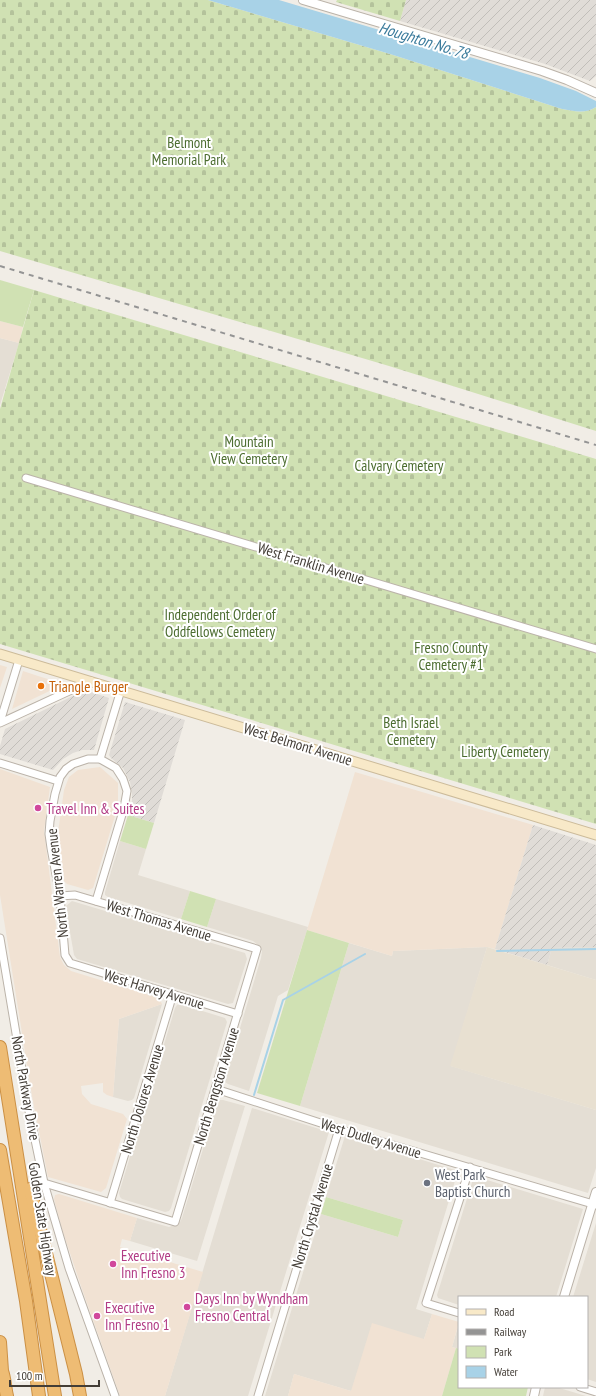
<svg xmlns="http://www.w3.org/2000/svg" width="596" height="1396" viewBox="0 0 596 1396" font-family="'PT Sans Narrow',sans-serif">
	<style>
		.residential { fill: #e4ded4 }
		.commercial { fill: #f1e2d3 }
		.industrial { fill: url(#industrial-furrows) }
		.education { fill: #e8e0d1 }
		.green { fill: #d0e1b3 }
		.cemetery { fill: url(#cemetery-stones) }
		.water { fill: #a8d2e7 }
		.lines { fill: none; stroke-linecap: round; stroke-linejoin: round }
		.stream { stroke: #a8d2e7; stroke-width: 2 }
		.minor-casing { stroke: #bbb3a9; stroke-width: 9 }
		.tertiary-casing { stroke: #bbb3a9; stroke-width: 10 }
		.secondary-casing { stroke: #ccbb9a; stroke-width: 11 }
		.motorway-casing { stroke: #cb9045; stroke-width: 14 }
		.minor { stroke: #fff; stroke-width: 7 }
		.tertiary { stroke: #fff; stroke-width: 8 }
		.secondary { stroke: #f8e9c8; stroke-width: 9 }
		.motorway { stroke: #eebc74; stroke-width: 12 }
		.rail { stroke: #949494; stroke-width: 2; stroke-dasharray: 5 5; stroke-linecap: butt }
		.food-dot { fill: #e8710a; stroke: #fff; stroke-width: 1.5 }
		.hotel-dot { fill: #d1479c; stroke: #fff; stroke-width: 1.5 }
		.worship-dot { fill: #6b7280; stroke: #fff; stroke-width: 1.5 }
		.labels { text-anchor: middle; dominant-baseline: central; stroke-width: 4; stroke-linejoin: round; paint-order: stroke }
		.park-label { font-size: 15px; fill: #4c6d30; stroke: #fff }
		.street-label { font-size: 15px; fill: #433d36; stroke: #fff }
		.food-label { font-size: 15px; fill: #c56008; stroke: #fff; text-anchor: start }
		.hotel-label { font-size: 15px; fill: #b23c85; stroke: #fff; text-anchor: start }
		.worship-label { font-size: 15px; fill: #5b616d; stroke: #fff; text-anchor: start }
		.water-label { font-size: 16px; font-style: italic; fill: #397a9b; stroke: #fff }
	</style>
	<defs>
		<pattern id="industrial-furrows" width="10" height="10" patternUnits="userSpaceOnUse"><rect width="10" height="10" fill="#e0dcd7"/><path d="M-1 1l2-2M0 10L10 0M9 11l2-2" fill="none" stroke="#c1beb9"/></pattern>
		<pattern id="cemetery-stones" width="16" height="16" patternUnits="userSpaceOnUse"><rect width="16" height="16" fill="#d0e1b3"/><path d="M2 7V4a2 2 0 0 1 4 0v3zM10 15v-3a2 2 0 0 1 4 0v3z" fill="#b4c29b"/></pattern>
	</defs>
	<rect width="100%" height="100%" fill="#f1ede6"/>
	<g class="residential">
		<polygon points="0,338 19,343 0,405"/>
		<polygon points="120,841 146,849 138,875 190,891 181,919 108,897 105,895 105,892"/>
		<polygon points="216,899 308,927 288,990 278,996 249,1091 228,1084 225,1082 225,1078 261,958 262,951 258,945 253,941 207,927"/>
		<polygon points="72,901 245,953 247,959 233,1003 228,1004 77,959 74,955 66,909 66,906"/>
		<polygon points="349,943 392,956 393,951 487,947 451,1066 596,1110 596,1168 588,1193 300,1106"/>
		<polygon points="596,947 596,980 547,965 552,948"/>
		<polygon points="162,1004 134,1098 132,1100 128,1101 113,1097 119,1019"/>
		<polygon points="180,1004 225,1018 227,1022 171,1208 169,1211 165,1212 122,1199 120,1197 119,1193 175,1008 177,1005"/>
		<polygon points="220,1100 223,1100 245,1106 197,1261 130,1241 137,1218 169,1227 177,1224 180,1222 182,1218 217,1103"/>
		<polygon points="252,1108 329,1132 248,1396 165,1396"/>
		<polygon points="345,1136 458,1171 416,1309 432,1314 424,1339 351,1391 294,1374 288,1396 265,1396 321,1214 398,1237 403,1220 326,1197"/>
		<polygon points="474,1176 583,1209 556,1297 459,1297 459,1305 438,1298 437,1295"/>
		<polygon points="596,1223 596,1382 587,1379 587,1297 573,1297"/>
		<polygon points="459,1323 459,1349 452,1347"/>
		<polygon points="545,1387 556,1387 586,1396 543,1396"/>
	</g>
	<g class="commercial">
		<polygon points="0,321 23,327 19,343 0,338"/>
		<polygon points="0,665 7,667 0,688"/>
		<polygon points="23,671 38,676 64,684 12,709"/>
		<polygon points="100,767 118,783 118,806 93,888 88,890 67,884 64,881 58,833 64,790 69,777 78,770"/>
		<polygon points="0,769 50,787 44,831 60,957 64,965 71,971 159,998 162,1004 119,1019 113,1097 107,1095 103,1092 103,1083 81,1086 82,1094 91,1104 123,1114 127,1119 106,1188 101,1192 48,1177 32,1096 0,895"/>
		<polygon points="355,772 533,825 495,949 487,947 393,951 392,956 307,930"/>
		<polygon points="59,1194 137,1218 130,1241 122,1239 120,1247 203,1272 165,1396 120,1396 82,1289 62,1229 54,1199 55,1195"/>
		<polygon points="432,1314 459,1322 452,1347 456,1348 442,1396 288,1396 294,1374 351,1391 372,1323 424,1339"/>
	</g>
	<g class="industrial">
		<polygon points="406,0 596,0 596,76 590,81 545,64 400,21"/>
		<polygon points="85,690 109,698 94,750 82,750 73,753 63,759 53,770 0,754 0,746 5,729"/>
		<polygon points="125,702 185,720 154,823 128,815 132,801 132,793 130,782 123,768 111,758 109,755"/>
		<polygon points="533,825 596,845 596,947 552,948 547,965 495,949"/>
	</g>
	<polygon class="education" points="487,947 596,980 596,1110 450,1066"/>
	<g class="green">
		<polygon points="0,280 34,290 23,327 0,321"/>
		<polygon points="128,815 154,823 146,849 120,841"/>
		<polygon points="190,891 216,899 207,927 181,919"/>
		<polygon points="307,930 349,943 300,1106 257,1093"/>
		<polygon points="326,1197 403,1220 398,1237 321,1214"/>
		<polygon points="456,1348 459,1349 459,1387 528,1387 526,1396 442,1396"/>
	</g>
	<g class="cemetery">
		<path d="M 0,0 L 208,0 L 390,54 L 562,109 C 573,111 586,114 596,107 L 596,431 L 389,366 L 0,251 Z"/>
		<polygon points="337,0 406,0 400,21 336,2"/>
		<polygon points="34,290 596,459 596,824 0,644 0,409"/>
	</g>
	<path class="water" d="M 208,0 L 279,0 L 540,78 L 576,91 L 596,101 L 596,107 C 586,114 573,111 562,109 L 390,54 Z"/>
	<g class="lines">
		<g class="stream">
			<polyline points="497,951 596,949"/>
			<polyline points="254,1095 283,1000 365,954"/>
		</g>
		<g class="minor-casing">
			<g id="minor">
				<polyline points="26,478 596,649"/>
				<polyline points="0,722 19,660"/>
				<polyline points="0,723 91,681"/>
				<polyline points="100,759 121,690"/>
				<polyline points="0,763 58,781"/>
				<polyline points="96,901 124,808 127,791 123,779 116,768 100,759 88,759 73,764 66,769 60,777 55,794 50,821 49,834 51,848 60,896 65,955 70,963 238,1014"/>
				<polyline points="0,938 29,1111 44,1183 69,1268 115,1396"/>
				<polyline points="216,1089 339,1129 596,1205"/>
				<polyline points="44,1183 175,1222 257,949 75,895 60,896"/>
				<polyline points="110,1203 173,994"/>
				<polyline points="459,1313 426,1303 470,1167"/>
				<polyline points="580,1387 596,1392"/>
				<polyline points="258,1396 339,1129"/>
			</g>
		</g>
		<g class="tertiary-casing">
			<g id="tertiary">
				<polyline points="303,0 542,71 567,80 596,93"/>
				<polyline points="564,1297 596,1192"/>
				<polyline points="534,1396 536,1387"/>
			</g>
		</g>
		<g class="secondary-casing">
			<polyline id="secondary" points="0,654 596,835"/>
		</g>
		<g class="motorway-casing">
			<g id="motorway">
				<polyline points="0,1047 55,1396"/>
				<polyline points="0,1150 26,1301 39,1396"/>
				<polyline points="30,1189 76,1374 80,1396"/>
				<path d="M 0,1342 L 2,1371 C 5,1379 5,1388 7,1396"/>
			</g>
		</g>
		<use href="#minor" class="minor"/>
		<use href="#tertiary" class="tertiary"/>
		<use href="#secondary" class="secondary"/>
		<use href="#motorway" class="motorway"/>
		<polyline class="rail" points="0,266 596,445"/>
	</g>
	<circle class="food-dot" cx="41" cy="686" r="4"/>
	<g class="hotel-dot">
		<circle cx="38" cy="808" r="4"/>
		<circle cx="113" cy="1264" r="4"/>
		<circle cx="187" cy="1307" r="4"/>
		<circle cx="97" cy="1316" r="4"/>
	</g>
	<circle class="worship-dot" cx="427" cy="1183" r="4"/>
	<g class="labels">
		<g class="park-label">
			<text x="189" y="142">Belmont<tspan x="189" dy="17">Memorial Park</tspan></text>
			<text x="249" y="441">Mountain<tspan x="249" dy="17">View Cemetery</tspan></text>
			<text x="399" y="465">Calvary Cemetery</text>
			<text x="220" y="614">Independent Order of<tspan x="220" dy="17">Oddfellows Cemetery</tspan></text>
			<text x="451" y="647">Fresno County<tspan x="451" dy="17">Cemetery #1</tspan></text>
			<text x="411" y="722">Beth Israel<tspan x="411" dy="17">Cemetery</tspan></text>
			<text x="505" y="751">Liberty Cemetery</text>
		</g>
		<g class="street-label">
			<text transform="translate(311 563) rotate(17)">West Franklin Avenue</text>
			<text transform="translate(298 744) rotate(17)">West Belmont Avenue</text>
			<text transform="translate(57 883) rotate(-96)">North Warren Avenue</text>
			<text transform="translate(159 920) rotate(17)">West Thomas Avenue</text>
			<text transform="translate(154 989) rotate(17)">West Harvey Avenue</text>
			<text transform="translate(216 1086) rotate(-73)">North Bengston Avenue</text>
			<text transform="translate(26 1088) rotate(80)">North Parkway Drive</text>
			<text transform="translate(142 1099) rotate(-73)">North Dolores Avenue</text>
			<text transform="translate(371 1138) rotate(17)">West Dudley Avenue</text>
			<text transform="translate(312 1216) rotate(-73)">North Crystal Avenue</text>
			<text transform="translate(43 1219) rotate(81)">Golden State Highway</text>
		</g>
		<g class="food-label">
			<text x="49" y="686">Triangle Burger</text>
		</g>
		<g class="hotel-label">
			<text x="46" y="808">Travel Inn &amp; Suites</text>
			<text x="121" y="1255">Executive<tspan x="121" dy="17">Inn Fresno 3</tspan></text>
			<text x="195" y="1298">Days Inn by Wyndham<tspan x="195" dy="17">Fresno Central</tspan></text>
			<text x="105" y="1307">Executive<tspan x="105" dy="17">Inn Fresno 1</tspan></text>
		</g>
		<g class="worship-label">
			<text x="435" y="1174">West Park<tspan x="435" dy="17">Baptist Church</tspan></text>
		</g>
		<g class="water-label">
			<text transform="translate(424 40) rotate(17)">Houghton No. 78</text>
		</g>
	</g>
	<rect x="458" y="1296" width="130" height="92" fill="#ffffff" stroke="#b4b1af"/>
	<rect x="466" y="1309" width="20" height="6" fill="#f8e9c8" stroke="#b4b1af"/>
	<text x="494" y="1316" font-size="12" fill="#433d36">Road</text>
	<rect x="466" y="1329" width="20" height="6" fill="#949494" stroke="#b4b1af"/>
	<text x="494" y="1336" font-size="12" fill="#433d36">Railway</text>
	<rect x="466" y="1346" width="20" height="12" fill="#d0e1b3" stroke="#b4b1af"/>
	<text x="494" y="1356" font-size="12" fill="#433d36">Park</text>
	<rect x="466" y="1366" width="20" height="12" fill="#a8d2e7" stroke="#b4b1af"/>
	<text x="494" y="1376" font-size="12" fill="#433d36">Water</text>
	<path d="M10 1380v6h89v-6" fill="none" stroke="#433d36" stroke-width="2"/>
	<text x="16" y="1380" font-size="12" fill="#433d36" stroke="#ffffff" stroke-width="3" paint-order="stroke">100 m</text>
</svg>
